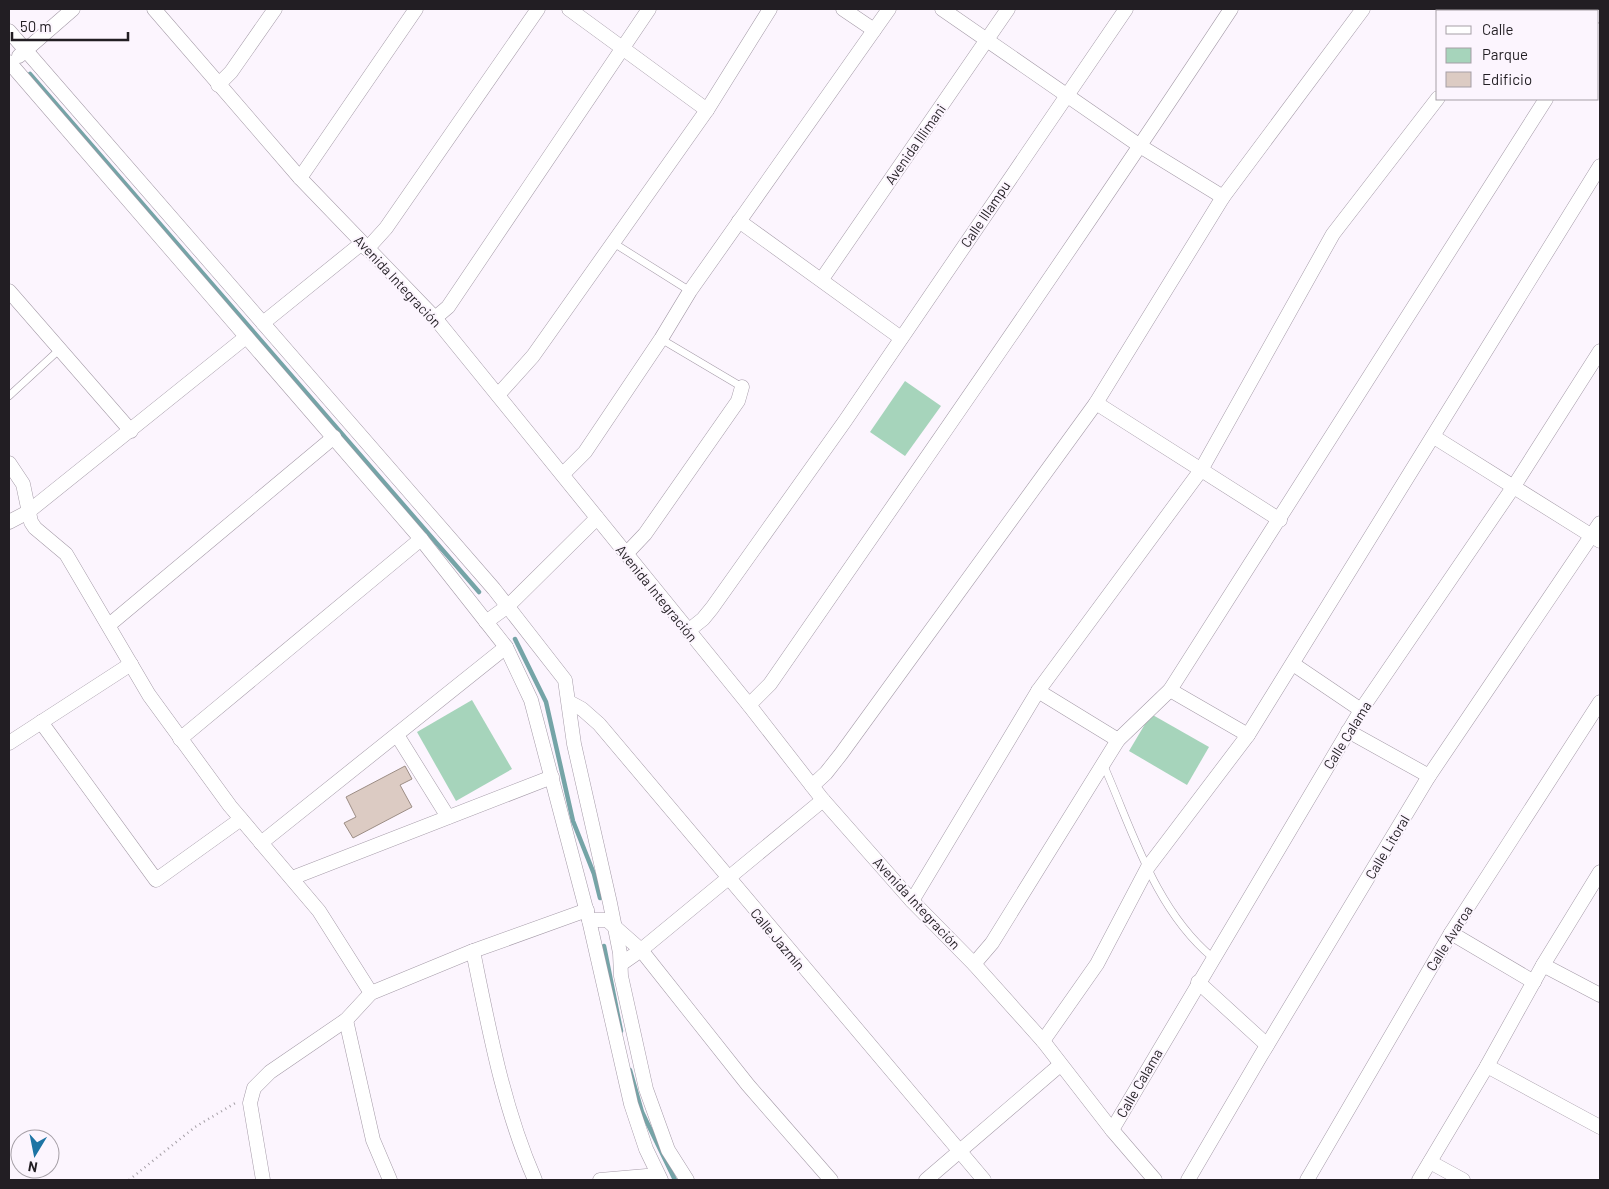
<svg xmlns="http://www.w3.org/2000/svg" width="1609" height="1189" viewBox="0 0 1609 1189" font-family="Barlow,sans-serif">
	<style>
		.green { fill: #a6d4bb }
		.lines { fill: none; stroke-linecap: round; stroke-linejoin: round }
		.stream { stroke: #75a4a7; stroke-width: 4.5 }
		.building { fill: #dccbc3; stroke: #9c8d85 }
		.lane-casing { stroke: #a59ba8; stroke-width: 8 }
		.street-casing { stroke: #a59ba8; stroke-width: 15 }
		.path { stroke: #a6a0a7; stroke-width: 2.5; stroke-dasharray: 1 4; stroke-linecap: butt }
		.lane { stroke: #fff; stroke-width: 7 }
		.street { stroke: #fff; stroke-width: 14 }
		.labels { text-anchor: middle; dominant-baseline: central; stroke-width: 4; stroke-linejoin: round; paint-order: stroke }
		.street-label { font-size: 14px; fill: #221e23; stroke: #fcf5fe }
	</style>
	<rect width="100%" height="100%" fill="#fcf5fe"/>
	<g class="green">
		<polygon points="905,381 941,406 905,456 870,432"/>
		<polygon points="472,700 512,769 456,801 417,732"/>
		<polygon points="1151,714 1209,747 1187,785 1129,751"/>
	</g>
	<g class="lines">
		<g class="stream">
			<polyline points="30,74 479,592"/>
			<polyline points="515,639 546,702 573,821 594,874 600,898"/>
			<polyline points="604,946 621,1031"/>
			<polyline points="630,1070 642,1112 675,1180"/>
		</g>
	</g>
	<polygon class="building" points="405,766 412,779 400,785 412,807 353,838 344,823 356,817 346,797"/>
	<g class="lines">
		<g class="lane-casing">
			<g id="lane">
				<polyline points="612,242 690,291"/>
				<polyline points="661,339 742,387"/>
				<polyline points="9,396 60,349"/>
				<path d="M 1104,766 C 1133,832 1155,909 1212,957"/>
			</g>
		</g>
		<g class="street-casing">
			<g id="street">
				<polyline points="154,9 300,178 435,318 749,705 823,800 912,901 974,964 1043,1041 1112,1130 1155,1180"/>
				<polyline points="569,9 707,110"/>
				<polyline points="843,9 874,30"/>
				<polyline points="942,9 1140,146 1223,197"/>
				<polyline points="1502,11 1503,9"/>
				<polyline points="9,31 494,589 565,680 574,744 610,903 620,953 621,976 646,1089 668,1150 687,1180"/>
				<polyline points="19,56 73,9"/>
				<polyline points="9,62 421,539 506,647 531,700 589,920 631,1104 646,1149 661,1180"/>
				<polyline points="218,85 231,72 275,9"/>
				<polyline points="300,178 416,9"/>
				<polyline points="739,221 901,338"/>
				<polyline points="367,249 386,228 538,9"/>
				<polyline points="822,279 1008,9"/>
				<polyline points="9,291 131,431"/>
				<polyline points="435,318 448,307 649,9"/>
				<polyline points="263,323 362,243"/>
				<polyline points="498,395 533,356 707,110 770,9"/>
				<polyline points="1096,403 1280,520"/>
				<polyline points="1434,437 1600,541"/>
				<polyline points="9,463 23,484 31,522 35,528 66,554 149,695 230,806 319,911 371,993"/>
				<polyline points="563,474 585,452 661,339 690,291 889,9"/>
				<polyline points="9,522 28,512 246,337"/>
				<polyline points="626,554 645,534 738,401 742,387"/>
				<polyline points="486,622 508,606 597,518"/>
				<polyline points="109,625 334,437"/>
				<polyline points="688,631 703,619 712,608 845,421 1126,9"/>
				<polyline points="1293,664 1361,710"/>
				<polyline points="1170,690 1248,735"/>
				<polyline points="1038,691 1118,740"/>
				<polyline points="569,702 582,709 599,724 984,1180"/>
				<path d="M 749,705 L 770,684 C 925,460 1081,236 1231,9"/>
				<polyline points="41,722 156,880 241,819"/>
				<polyline points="1348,731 1429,776"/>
				<polyline points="397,735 448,817"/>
				<polyline points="180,739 421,539"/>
				<polyline points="9,743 131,664"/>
				<polyline points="812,786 826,773 841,754 1096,403 1223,197 1363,9"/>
				<polyline points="261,843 506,647"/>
				<polyline points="292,878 552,777"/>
				<polyline points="912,901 1038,691 1201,470 1333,234 1438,98"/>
				<polyline points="589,920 607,920 641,950 748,1085 831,1180"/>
				<polyline points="1451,933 1534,982"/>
				<path d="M 473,951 C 489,1029 503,1107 535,1180"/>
				<polyline points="621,964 641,950 823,800"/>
				<polyline points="974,964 992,943 1118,740 1170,690 1546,99"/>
				<polyline points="1543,965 1600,995"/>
				<polyline points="1198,982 1267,1045"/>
				<polyline points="346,1020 373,1140 390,1180"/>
				<polyline points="1043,1041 1097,964 1148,867 1248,735 1600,166"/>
				<polyline points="1487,1066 1600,1127"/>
				<polyline points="1112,1130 1361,710 1514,486 1600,351"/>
				<polyline points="1430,1162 1463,1180"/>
				<polyline points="263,1180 250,1103 254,1088 270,1072 346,1020 371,993 473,951 587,910"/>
				<polyline points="600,1180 658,1175"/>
				<polyline points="926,1180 1060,1065"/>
				<polyline points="1188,1180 1260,1057 1429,776 1600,523"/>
				<polyline points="1307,1180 1451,933 1600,702"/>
				<polyline points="1419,1180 1487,1066 1543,965 1600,872"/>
			</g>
		</g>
		<g class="path">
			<polyline points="1598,23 1600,21"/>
			<polyline points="129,1180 195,1127 237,1102"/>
		</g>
		<use href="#lane" class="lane"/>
		<use href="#street" class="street"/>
	</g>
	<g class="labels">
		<g class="street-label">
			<text transform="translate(915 144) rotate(-55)">Avenida Illimani</text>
			<text transform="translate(985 214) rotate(-56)">Calle Illampu</text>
			<text transform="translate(398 281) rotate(47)">Avenida Integración</text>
			<text transform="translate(657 593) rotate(51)">Avenida Integración</text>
			<text transform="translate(1347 735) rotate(-58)">Calle Calama</text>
			<text transform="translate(1387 847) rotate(-59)">Calle Litoral</text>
			<text transform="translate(917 903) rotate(47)">Avenida Integración</text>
			<text transform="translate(1449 938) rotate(-58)">Calle Avaroa</text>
			<text transform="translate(778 939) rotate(50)">Calle Jazmín</text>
			<text transform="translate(1139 1083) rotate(-60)">Calle Calama</text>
		</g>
	</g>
	<rect width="1609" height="1189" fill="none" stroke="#221e23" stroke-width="20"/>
	<rect x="1436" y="10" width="162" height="90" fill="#fcf5fe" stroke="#a59fa6"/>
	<rect x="1446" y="26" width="25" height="8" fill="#ffffff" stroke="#a59fa6"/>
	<text x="1482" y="35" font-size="15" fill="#221e23">Calle</text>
	<rect x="1446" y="48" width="25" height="15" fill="#a6d4bb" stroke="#a59fa6"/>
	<text x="1482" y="60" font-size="15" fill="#221e23">Parque</text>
	<rect x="1446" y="72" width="25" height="15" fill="#dccbc3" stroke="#a59fa6"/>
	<text x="1482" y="85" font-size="15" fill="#221e23">Edificio</text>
	<g transform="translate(35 1154) rotate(190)"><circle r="24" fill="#fcf5fe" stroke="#a59fa6"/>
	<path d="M0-4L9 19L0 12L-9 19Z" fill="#1d74a4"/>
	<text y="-8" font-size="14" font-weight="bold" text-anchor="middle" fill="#221e23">N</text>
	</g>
	<path d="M12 32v8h116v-8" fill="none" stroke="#221e23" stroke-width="2.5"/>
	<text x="20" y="32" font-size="15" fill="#221e23" stroke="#fcf5fe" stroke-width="4" paint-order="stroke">50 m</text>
</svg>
